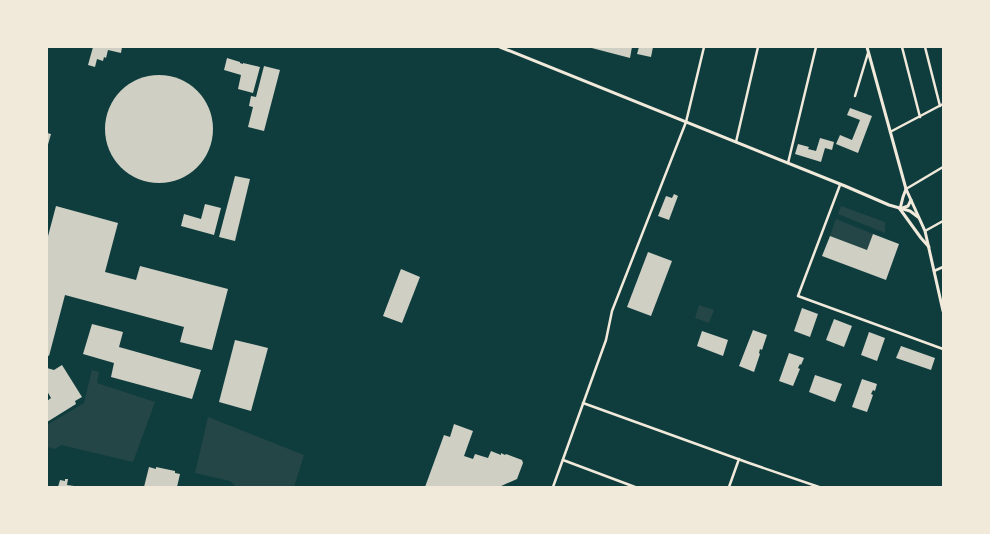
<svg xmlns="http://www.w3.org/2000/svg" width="990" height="534" viewBox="0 0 990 534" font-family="Overpass,sans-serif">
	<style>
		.green { fill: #244646 }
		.building { fill: #cfcfc3 }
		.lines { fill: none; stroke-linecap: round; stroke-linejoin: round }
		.minor { stroke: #f1e9da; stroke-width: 2.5 }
		.tertiary { stroke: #f1e9da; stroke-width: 3 }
	</style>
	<rect width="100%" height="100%" fill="#0f3d3e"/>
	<g class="green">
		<polygon points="841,206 885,222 885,233 838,214"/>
		<polygon points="836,219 873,234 867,250 830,236"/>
		<polygon points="699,305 714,310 709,323 695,318"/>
		<polygon points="92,370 99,372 97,383 155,402 133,462 61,445 55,449 47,447 47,425 84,403"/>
		<polygon points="208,417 304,455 294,487 236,487 230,481 195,473"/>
	</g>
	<g class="building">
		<polygon points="93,47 122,47 121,53 108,50 106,58 104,57 103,61 97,59 95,67 88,65"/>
		<polygon points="588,47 632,47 630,58"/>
		<polygon points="639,47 653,47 651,57 637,54"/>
		<polygon points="227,58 240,62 240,63 243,64 243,63 260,67 253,93 238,89 241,75 224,70"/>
		<polygon points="264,66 280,70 264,131 248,127 253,107 249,106 251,96 256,97"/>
		<circle cx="159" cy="129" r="54"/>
		<polygon points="850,108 872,116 858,153 836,144 840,135 852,140 860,120 847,115"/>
		<polygon points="47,133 51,134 47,148"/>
		<polygon points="820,138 834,142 832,150 825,148 821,162 795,154 798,144 809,147 808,149 816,151"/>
		<polygon points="235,176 250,179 235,241 219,237"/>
		<polygon points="674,194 678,196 669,220 658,216 666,196 672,198"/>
		<polygon points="205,204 221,208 214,235 181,226 184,214 201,219"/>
		<polygon points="56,206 118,223 105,272 136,280 140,266 228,289 212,350 180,342 184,327 65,295 49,356 47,355 47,240"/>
		<polygon points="873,234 899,244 886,280 822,256 830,236 867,250"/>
		<polygon points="648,252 672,261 651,316 627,307"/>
		<polygon points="401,269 420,277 402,323 383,316"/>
		<polygon points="802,308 818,314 810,337 794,331"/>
		<polygon points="834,319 852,326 844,347 826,340"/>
		<polygon points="92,324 123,332 119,347 201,370 192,399 111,377 114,363 83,354"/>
		<polygon points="753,330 767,335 762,350 760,349 759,353 760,354 754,372 739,366"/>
		<polygon points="702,331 728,340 723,356 697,346"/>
		<polygon points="869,332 885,338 877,361 861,355"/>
		<polygon points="235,340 268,348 251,411 219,402"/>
		<polygon points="901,346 935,358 931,370 896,358"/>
		<polygon points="789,353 804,358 801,365 800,364 798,368 800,369 793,386 779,381"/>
		<polygon points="62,365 82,397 75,401 76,404 47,422 47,401 51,398 47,391 47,368 54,370"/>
		<polygon points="815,375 842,384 835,402 809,392"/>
		<polygon points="862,379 877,384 875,391 873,390 871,394 873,395 867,412 852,407"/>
		<polygon points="454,424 473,431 464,456 473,459 475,454 488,458 491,451 501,455 501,453 505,455 506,454 522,460 523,463 517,479 499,487 425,487 444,435 450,437"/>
		<polygon points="149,467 156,469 156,467 175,471 175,473 180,474 177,487 144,487"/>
		<polygon points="65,479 68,479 67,485 74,486 74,487 58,487 60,480 65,481"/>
	</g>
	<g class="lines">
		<g class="minor">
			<polyline points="902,47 920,117"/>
			<polyline points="925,47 940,106"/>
			<polyline points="855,96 868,53"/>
			<polyline points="890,132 943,104"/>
			<polyline points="736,142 758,47"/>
			<polyline points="788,163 816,47"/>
			<polyline points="840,185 798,296 943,349"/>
			<polyline points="906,189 943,167"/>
			<polyline points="925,231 943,221"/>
			<polyline points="934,271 943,267"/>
			<polyline points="583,403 749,463 819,487"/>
			<polyline points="563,460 635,487"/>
			<polyline points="553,487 606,340 612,311 686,122 704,47"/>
			<polyline points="729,487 739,459"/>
		</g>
		<g class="tertiary">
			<polyline points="500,47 845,186 889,205 910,211 918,217"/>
			<polyline points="867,47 906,189 925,231 943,311"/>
			<polyline points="906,189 903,197 900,209 921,238 929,247"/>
			<polyline points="900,209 908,206 911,200"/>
		</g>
	</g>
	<rect width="990" height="534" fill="none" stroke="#f1e9da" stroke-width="96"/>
</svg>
